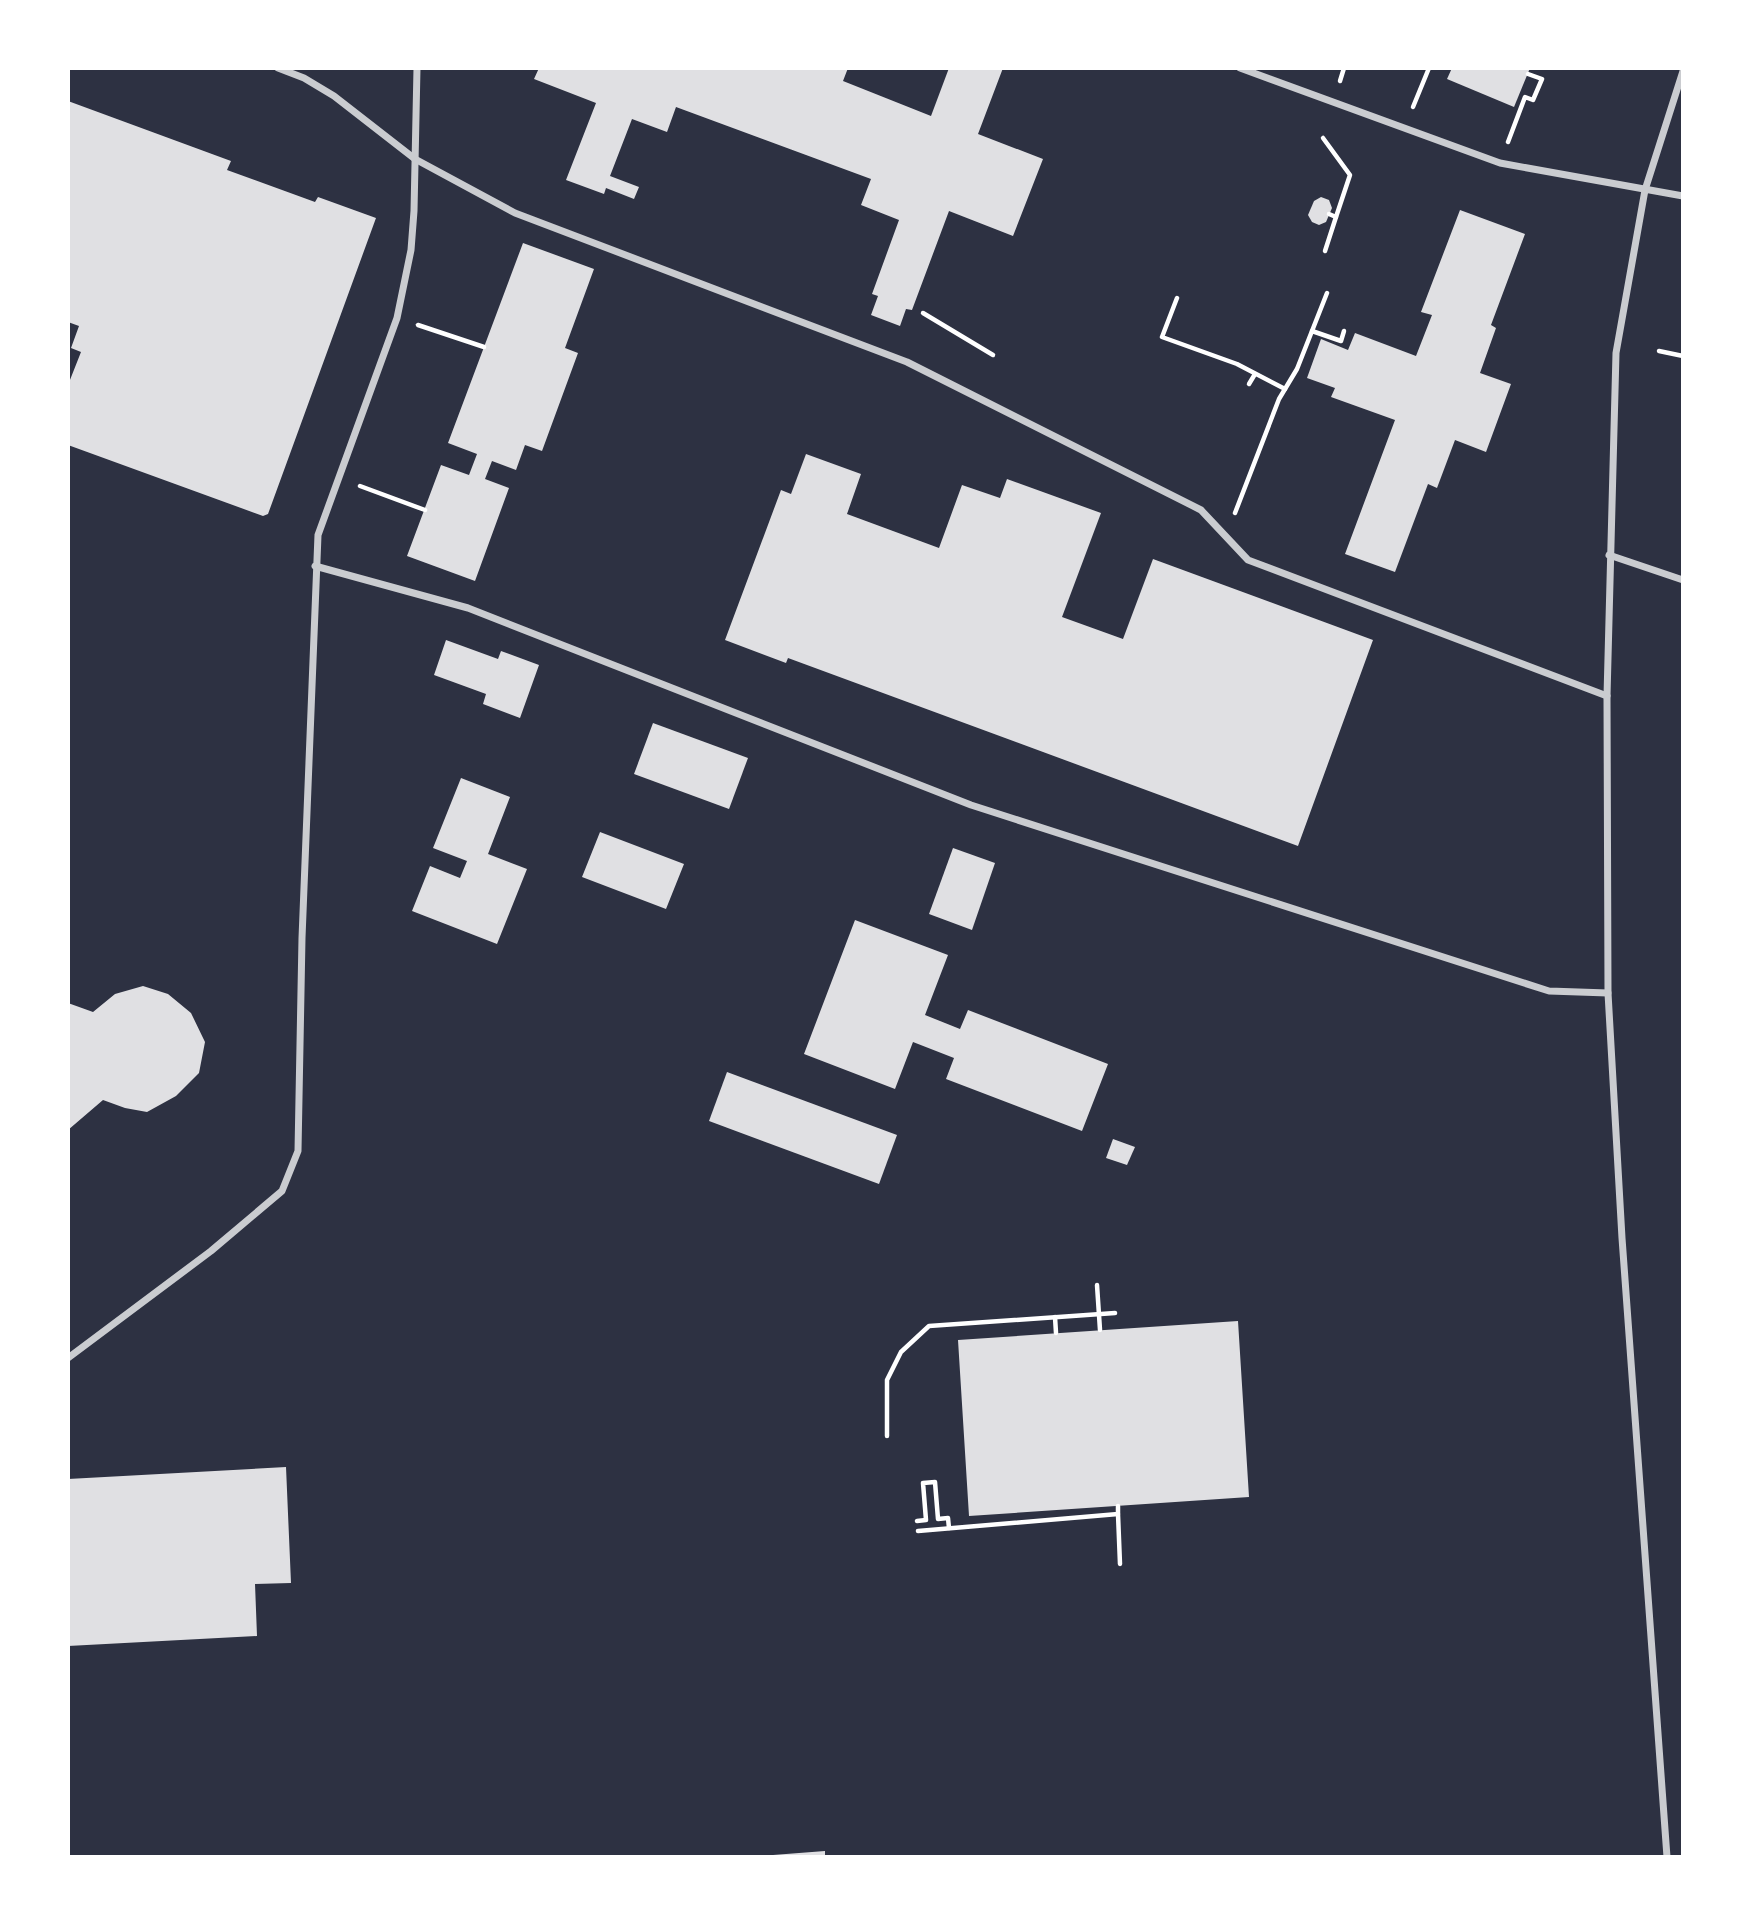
<svg xmlns="http://www.w3.org/2000/svg" width="1751" height="1925" viewBox="0 0 1751 1925" font-family="'DejaVu Sans',sans-serif">
	<style>
		.building { fill: #e0e0e3 }
		.lines { fill: none; stroke-linecap: round; stroke-linejoin: round }
		.path { stroke: #fff; stroke-width: 4.5 }
		.minor { stroke: #caccd0; stroke-width: 7 }
	</style>
	<rect width="100%" height="100%" fill="#2d3142"/>
	<g class="building">
		<polygon points="539,68 848,68 843,81 931,116 949,68 1003,68 978,134 1043,159 1013,236 949,211 912,310 906,309 900,326 871,315 878,296 872,294 899,220 861,205 871,179 676,107 667,132 632,119 610,176 639,187 634,199 606,188 604,194 566,180 596,103 534,79"/>
		<polygon points="1452,68 1530,68 1514,107 1447,79"/>
		<polygon points="68,101 231,161 227,170 315,202 318,197 376,218 268,514 263,516 68,445 68,385 81,352 71,348 79,326 68,322"/>
		<polygon points="1321,197 1329,200 1332,208 1326,222 1319,225 1312,222 1308,215 1314,201"/>
		<polygon points="1460,210 1525,234 1491,325 1496,328 1480,373 1511,384 1486,452 1455,440 1437,488 1428,484 1395,572 1345,554 1395,420 1331,397 1335,388 1307,378 1321,339 1348,350 1355,333 1416,356 1432,315 1421,312"/>
		<polygon points="523,243 594,269 565,348 578,353 542,451 525,445 516,470 492,461 485,479 509,488 475,581 407,556 441,465 469,475 477,454 448,443"/>
		<polygon points="806,454 861,474 847,514 939,548 962,485 1000,498 1007,479 1101,513 1062,617 1123,639 1153,559 1373,640 1298,846 788,658 786,663 725,640 781,490 791,494"/>
		<polygon points="446,640 498,659 501,651 539,665 520,718 483,704 486,694 434,675"/>
		<polygon points="653,723 748,758 729,809 634,774"/>
		<polygon points="461,778 510,797 488,854 527,869 497,944 412,911 430,866 460,878 467,861 433,848"/>
		<polygon points="600,832 684,864 666,909 582,877"/>
		<polygon points="953,848 995,863 972,930 929,914"/>
		<polygon points="855,920 948,955 925,1015 960,1029 968,1010 1108,1064 1082,1131 946,1079 954,1058 913,1042 895,1089 804,1054"/>
		<polygon points="143,986 168,994 191,1013 205,1042 199,1073 176,1096 147,1112 125,1108 103,1100 68,1130 68,1003 93,1012 115,994"/>
		<polygon points="727,1072 897,1135 879,1184 709,1121"/>
		<polygon points="1113,1139 1135,1147 1127,1165 1106,1158"/>
		<polygon points="1238,1321 1249,1497 969,1516 958,1340"/>
		<polygon points="286,1467 291,1583 255,1584 257,1636 68,1646 68,1479"/>
		<polygon points="825,1851 825,1857 773,1857 773,1855"/>
	</g>
	<g class="lines">
		<g class="path">
			<polyline points="1340,81 1344,68"/>
			<polyline points="1413,107 1429,68"/>
			<polyline points="1323,138 1350,175 1336,217"/>
			<polyline points="1508,142 1525,97 1533,100 1542,79 1528,74"/>
			<polyline points="1325,251 1336,217 1329,214"/>
			<polyline points="1177,298 1162,337 1237,364 1285,389"/>
			<polyline points="923,313 993,355"/>
			<polyline points="418,325 484,347"/>
			<polyline points="1312,331 1341,341 1344,331"/>
			<polyline points="1659,351 1683,356"/>
			<polyline points="1249,384 1255,374"/>
			<polyline points="360,486 425,510"/>
			<polyline points="1235,513 1279,399 1297,369 1327,293"/>
			<polyline points="1097,1285 1100,1330"/>
			<polyline points="1055,1317 1056,1333"/>
			<polyline points="887,1436 887,1380 901,1352 929,1326 1115,1313"/>
			<polyline points="1118,1514 1120,1564"/>
			<polyline points="917,1521 926,1520 923,1483 935,1482 938,1519 948,1518 949,1528"/>
			<polyline points="918,1531 1118,1514 1118,1506"/>
		</g>
		<g class="minor">
			<polyline points="278,68 304,78 334,96 415,159 515,213 907,362 1201,510 1248,560 1607,696"/>
			<polyline points="1240,68 1500,163 1683,196"/>
			<polyline points="1609,555 1683,580"/>
			<polyline points="315,566 468,608 971,805 1549,991 1608,993"/>
			<polyline points="68,1358 211,1251 282,1191 298,1151 302,938 318,535 397,318 411,250 414,211 417,68"/>
			<polyline points="1667,1857 1622,1238 1608,993 1607,696 1616,353 1645,190 1683,71"/>
		</g>
	</g>
	<rect width="1751" height="1925" fill="none" stroke="#ffffff" stroke-width="140"/>
</svg>
